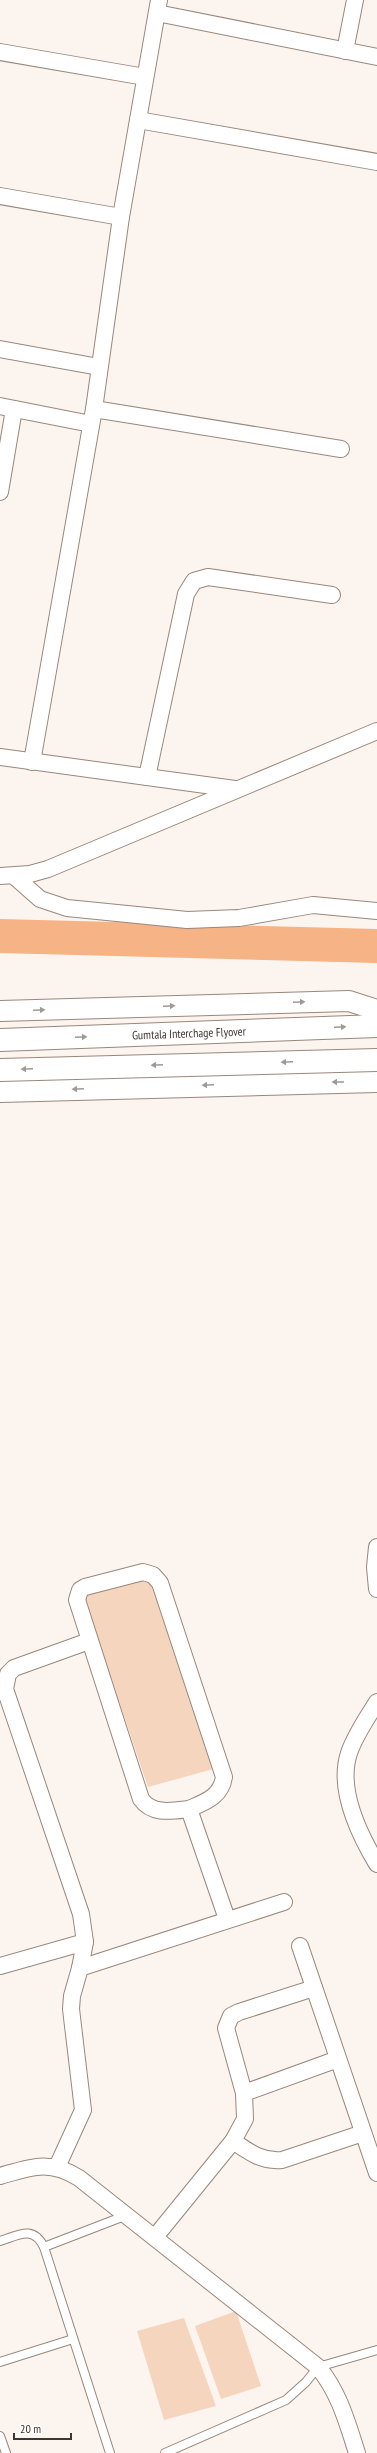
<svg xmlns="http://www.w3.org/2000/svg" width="377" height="2453" viewBox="0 0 377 2453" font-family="'PT Sans Narrow',sans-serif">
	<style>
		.green { fill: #f6d5bf }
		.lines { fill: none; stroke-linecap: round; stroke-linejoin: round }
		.river { stroke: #f5b386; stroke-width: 34 }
		.service-casing { stroke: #99877b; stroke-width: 10 }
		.minor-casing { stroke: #99877b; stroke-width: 18 }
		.tertiary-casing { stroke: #99877b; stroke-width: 22 }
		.trunk-casing { stroke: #99877b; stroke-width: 24 }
		.service { stroke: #fff; stroke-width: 8 }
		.minor { stroke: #fff; stroke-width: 16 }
		.tertiary { stroke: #fff; stroke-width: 20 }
		.trunk { stroke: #fff; stroke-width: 22 }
		.oneway { fill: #9e9a98 }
		.labels { text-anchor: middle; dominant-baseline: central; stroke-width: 4; stroke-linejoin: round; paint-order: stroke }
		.street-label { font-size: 12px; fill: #3d3530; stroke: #fff }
	</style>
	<rect width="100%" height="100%" fill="#fcf4ef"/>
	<g class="green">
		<polygon points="151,1573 217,1768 148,1787 81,1589"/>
		<polygon points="236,2311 261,2386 221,2399 195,2326"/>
		<polygon points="184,2318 216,2406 164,2420 137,2331"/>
	</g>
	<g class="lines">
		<polyline class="river" points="0,936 377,946"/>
		<g class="service-casing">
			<g id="service">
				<path d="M 0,2241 C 19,2235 33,2225 44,2247 L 127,2215"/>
				<polyline points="44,2247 110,2453"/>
				<polyline points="0,2362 73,2339"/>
				<polyline points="0,2436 6,2453"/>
				<polyline points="165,2453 286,2400 306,2382 318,2367 377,2350"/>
			</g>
		</g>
		<g class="minor-casing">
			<g id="minor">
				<polyline points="157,13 377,57"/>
				<polyline points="345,51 355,0"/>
				<polyline points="0,52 145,77"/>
				<polyline points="138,120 377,162"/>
				<polyline points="0,196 121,217"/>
				<polyline points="0,349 99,367"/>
				<polyline points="0,406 91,424"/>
				<polyline points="94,409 341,449"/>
				<polyline points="0,492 14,409"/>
				<polyline points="0,757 235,789"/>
				<polyline points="32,762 94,409 121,217 159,0"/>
				<polyline points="147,777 186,594 194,581 208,577 332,595"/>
				<polyline points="0,876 30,874 48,869 377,731"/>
				<polyline points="14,876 40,899 67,908 187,920 239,918 313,905 377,911"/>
				<polyline points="377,1547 375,1567 377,1589"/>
				<path d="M 377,1702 C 367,1718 355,1735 349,1753 C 337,1789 359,1834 377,1864"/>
				<path d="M 189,1809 C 205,1802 221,1797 224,1777 L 160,1583 L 153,1575 L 143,1572 L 85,1587 L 80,1590 L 77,1600 L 141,1799 C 152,1815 172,1811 189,1809 L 227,1919"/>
				<polyline points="85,1942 81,1914 5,1689 8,1674 14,1668 89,1641"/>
				<polyline points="300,1946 377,2173"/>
				<polyline points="0,1966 85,1942 80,1968"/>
				<polyline points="244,2093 338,2059"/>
				<path d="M 233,2141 C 249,2152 262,2162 282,2160 L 363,2133"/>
				<polyline points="57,2167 83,2110 71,2009 72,1996 80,1968 284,1902"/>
				<path d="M 0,2176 C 31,2167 49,2159 79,2178 L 318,2367 C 339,2392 347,2422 357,2453"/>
				<polyline points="155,2237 233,2141 245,2119 244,2093 226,2028 231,2016 239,2012 314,1988"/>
			</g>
		</g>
		<g class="tertiary-casing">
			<g id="tertiary">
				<polyline points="0,1011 349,1001 377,1010"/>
				<polyline points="0,1092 377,1082"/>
			</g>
		</g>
		<g class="trunk-casing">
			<g id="trunk">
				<polyline points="0,1040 377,1026"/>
				<polyline points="0,1070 377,1060"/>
			</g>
		</g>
		<use href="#service" class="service"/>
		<use href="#minor" class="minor"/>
		<use href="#tertiary" class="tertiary"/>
		<use href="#trunk" class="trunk"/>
	</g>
	<defs><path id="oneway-solid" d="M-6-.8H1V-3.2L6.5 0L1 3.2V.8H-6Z"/></defs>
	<g class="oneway">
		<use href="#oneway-solid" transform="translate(299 1002) rotate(-2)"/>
		<use href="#oneway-solid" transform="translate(169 1006) rotate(-2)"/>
		<use href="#oneway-solid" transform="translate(39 1010) rotate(-2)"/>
		<use href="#oneway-solid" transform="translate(340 1027) rotate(-3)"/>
		<use href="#oneway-solid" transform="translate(81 1037) rotate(-2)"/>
		<use href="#oneway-solid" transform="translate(287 1062) rotate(178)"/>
		<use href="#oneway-solid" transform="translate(157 1065) rotate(178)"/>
		<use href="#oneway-solid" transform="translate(27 1069) rotate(178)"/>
		<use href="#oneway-solid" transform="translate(338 1082) rotate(180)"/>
		<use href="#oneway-solid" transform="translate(208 1085) rotate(178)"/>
		<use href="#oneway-solid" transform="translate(78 1089) rotate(178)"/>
	</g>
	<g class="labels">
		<g class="street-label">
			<text transform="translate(189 1033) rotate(-2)">Gumtala Interchage Flyover</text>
		</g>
	</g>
	<path d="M14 2433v6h57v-6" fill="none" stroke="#3d3530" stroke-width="2"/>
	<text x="20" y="2433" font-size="12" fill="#3d3530" stroke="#ffffff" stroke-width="3" paint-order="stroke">20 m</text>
</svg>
